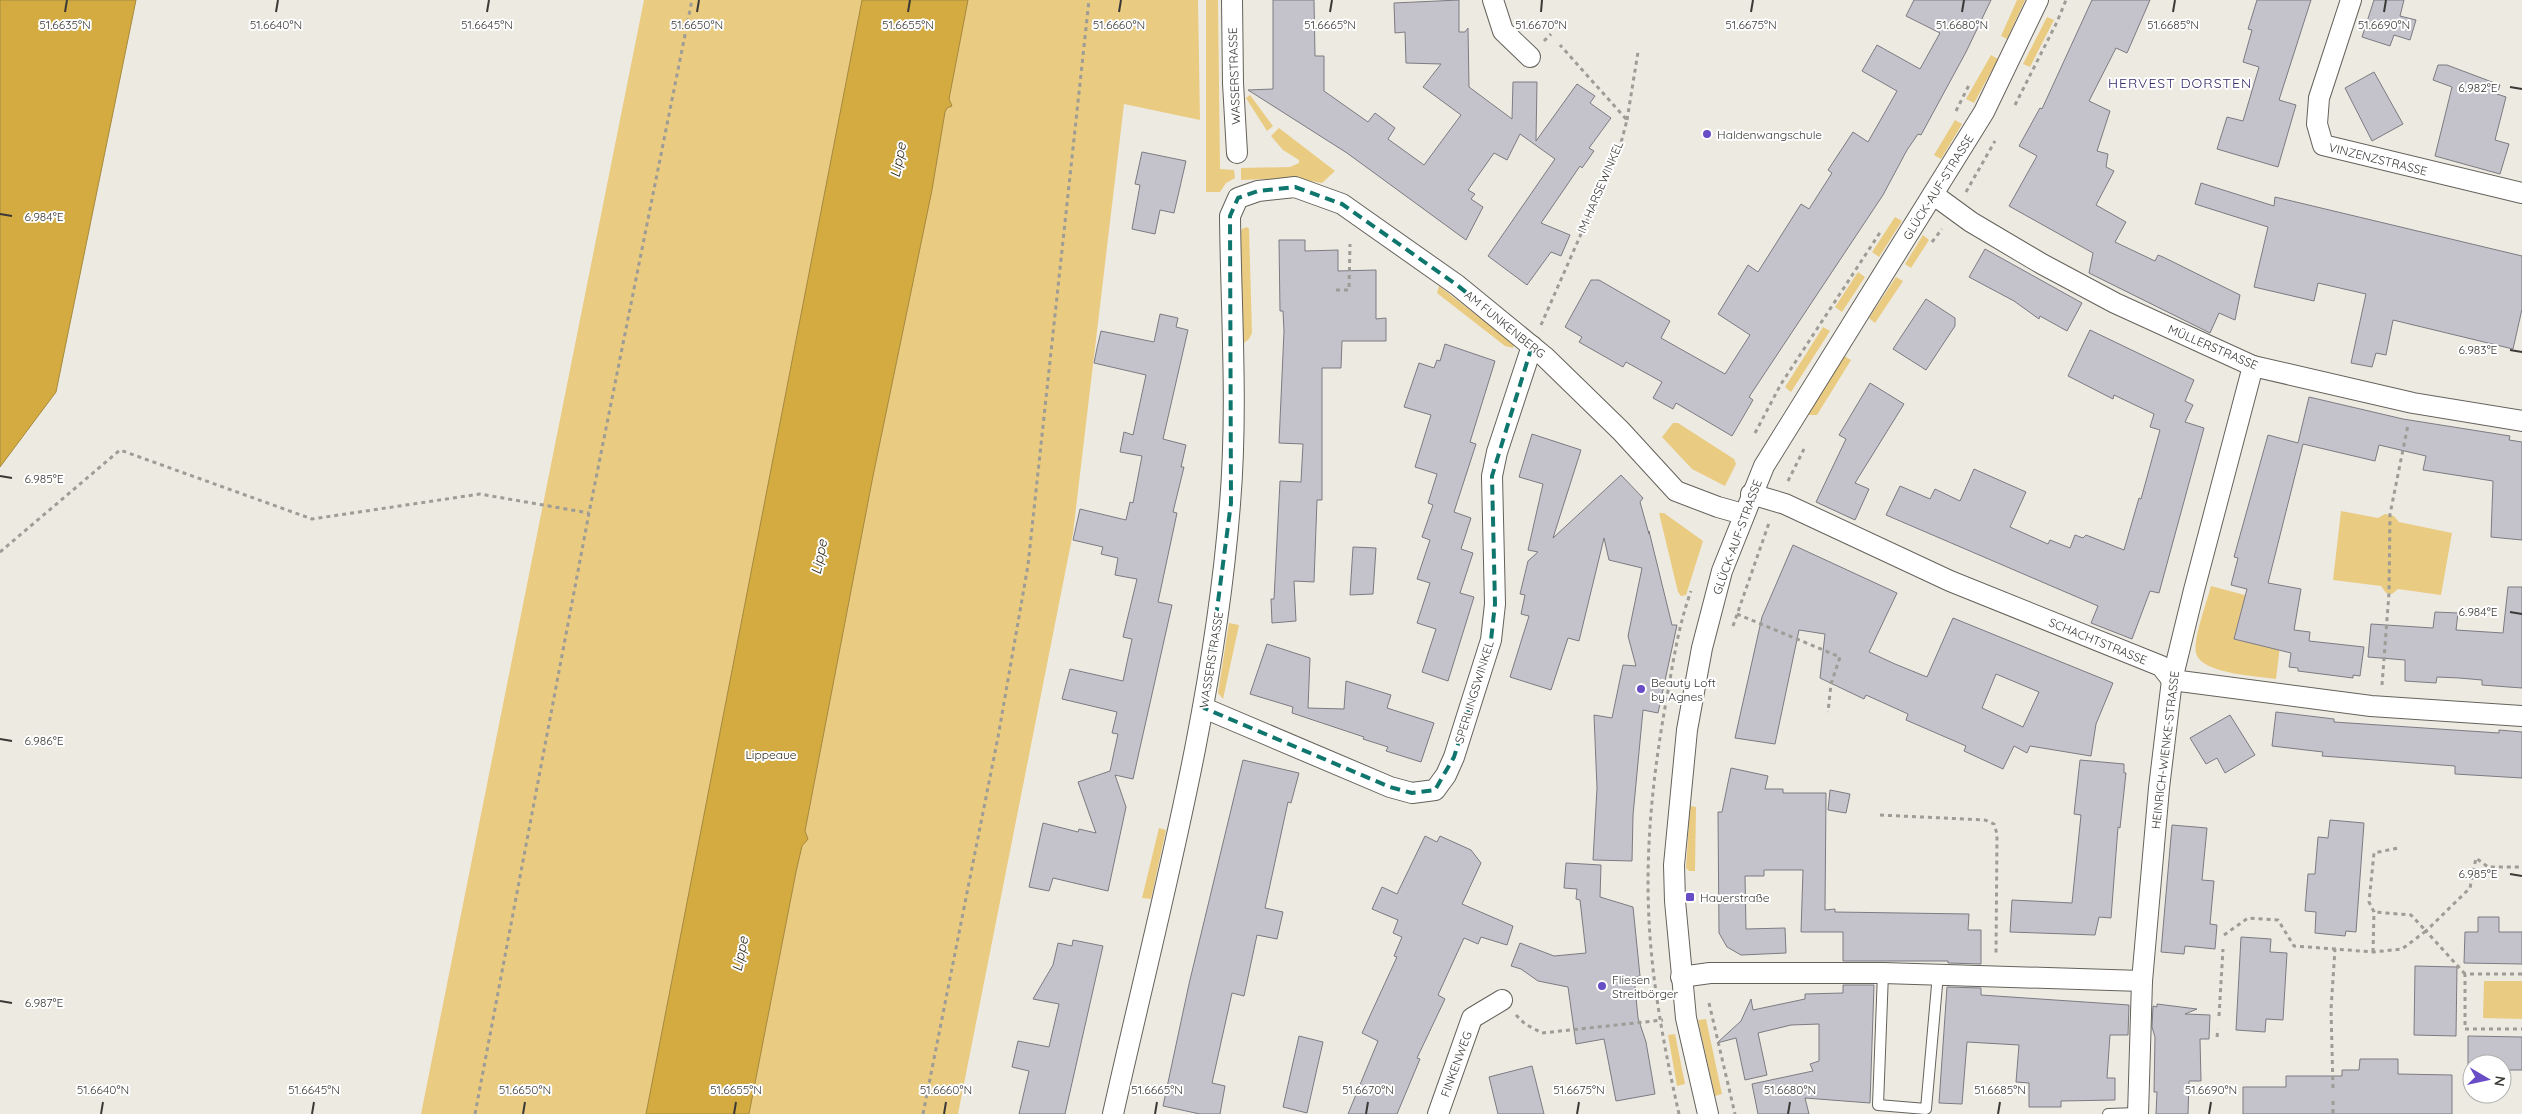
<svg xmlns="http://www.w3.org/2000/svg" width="2522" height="1114" viewBox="0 0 2522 1114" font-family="Quicksand,sans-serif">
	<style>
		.green { fill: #eacb82 }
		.water { fill: #d3ab41; stroke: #a5893e }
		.building { fill: #c4c3cb; stroke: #7c7b82; fill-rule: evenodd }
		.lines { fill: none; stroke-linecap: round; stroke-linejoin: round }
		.lane-casing { stroke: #64625b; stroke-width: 12 }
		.street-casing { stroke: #64625b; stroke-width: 22 }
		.path { stroke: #9e9c96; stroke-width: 3; stroke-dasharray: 4 4; stroke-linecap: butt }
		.lane { stroke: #fff; stroke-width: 10 }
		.street { stroke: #fff; stroke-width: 20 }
		.marked { fill: none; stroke: #0f766e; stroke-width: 4; stroke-dasharray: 10 6; stroke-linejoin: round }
		.ticks { fill: none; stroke: #3a3936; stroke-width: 2 }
		.poi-dot { fill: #684dc6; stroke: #fff; stroke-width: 2 }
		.labels { text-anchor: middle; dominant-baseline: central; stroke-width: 4; stroke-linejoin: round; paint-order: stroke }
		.street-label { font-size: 12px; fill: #3a3936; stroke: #fff }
		.poi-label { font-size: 12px; fill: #3a3936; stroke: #fff; text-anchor: start }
		.park-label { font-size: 12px; fill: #312a18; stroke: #fff }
		.neighbourhood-label { font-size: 14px; letter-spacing: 1px; fill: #382c68; stroke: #fff }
		.water-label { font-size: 14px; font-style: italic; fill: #312917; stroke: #fff }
		.ticks-label { font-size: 12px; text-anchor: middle; fill: #3a3936; stroke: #fff; stroke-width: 4; stroke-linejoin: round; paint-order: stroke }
	</style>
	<rect width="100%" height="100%" fill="#edeae2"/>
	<g class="green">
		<polygon points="644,0 1198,0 1200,120 1124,104 1073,533 958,1114 421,1114"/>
		<polygon points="1206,0 1218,0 1220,169 1234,170 1235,178 1226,183 1220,192 1206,192"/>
		<polygon points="2017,0 2025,0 2007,39 2001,36"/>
		<polygon points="2047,17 2054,20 2030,67 2023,64"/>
		<polygon points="1991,55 1998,59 1974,103 1966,99"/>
		<polygon points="1250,95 1273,126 1267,131 1246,98"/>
		<polygon points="1955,120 1962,124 1941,159 1934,155"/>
		<polygon points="1279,128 1335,171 1322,183 1293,178 1241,180 1241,168 1290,167 1299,163 1299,160 1283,150 1271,136"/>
		<polygon points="1895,217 1902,221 1879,257 1872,252"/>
		<polygon points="1247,227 1249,229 1252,333 1249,339 1241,345 1240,234 1242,229"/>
		<polygon points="1923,235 1929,240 1911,268 1905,264"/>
		<polygon points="1858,272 1865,277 1842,312 1835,307"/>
		<polygon points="1896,277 1903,281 1875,323 1869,318"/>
		<polygon points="1439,286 1514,344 1513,348 1505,346 1437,293"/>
		<polygon points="1823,327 1830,331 1791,392 1785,387"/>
		<polygon points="1844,356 1851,360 1817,415 1808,415"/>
		<polygon points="1673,423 1678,423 1734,459 1736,464 1725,486 1692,469 1662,437"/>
		<polygon points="2341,511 2378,518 2385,514 2394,516 2399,522 2452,533 2441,595 2398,589 2392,594 2386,593 2381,586 2333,580"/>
		<polygon points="1659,513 1664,513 1703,541 1686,595 1681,596 1678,592"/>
		<path d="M 2211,586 L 2263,600 L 2260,612 L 2242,607 L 2234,639 L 2258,645 L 2263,625 L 2281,638 L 2276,679 C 2258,676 2201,674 2196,653 C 2193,638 2207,602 2211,586 Z"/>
		<polygon points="1229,623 1239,625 1223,699 1218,693"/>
		<polygon points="1690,806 1696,807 1695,871 1689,871 1686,868"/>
		<polygon points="1159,828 1166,830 1151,899 1142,898"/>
		<polygon points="2484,981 2522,981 2522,1019 2483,1018"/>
		<polygon points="1706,1019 1722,1094 1715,1096 1698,1020"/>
		<polygon points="1675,1034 1685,1084 1677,1086 1668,1035"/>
	</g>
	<g class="water">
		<polygon points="0,0 136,0 56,392 0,467"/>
		<polygon points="862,0 968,0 949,99 952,106 947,108 945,112 932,190 873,476 805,831 808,839 802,846 796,872 749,1114 646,1114"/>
	</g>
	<g class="building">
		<polygon points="1273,0 1314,0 1315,56 1324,56 1324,91 1368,122 1375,113 1395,128 1388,139 1424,165 1461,115 1423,87 1441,64 1406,63 1405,32 1395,33 1394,3 1459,0 1459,32 1465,32 1468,28 1469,87 1512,119 1513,82 1537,82 1536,141 1577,84 1595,96 1590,103 1611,118 1589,148 1594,151 1582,168 1580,166 1541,223 1570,235 1561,256 1551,252 1527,285 1488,256 1555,159 1520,134 1507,160 1494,153 1468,190 1475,194 1471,199 1483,207 1466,240 1347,153 1248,90 1273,89"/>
		<polygon points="1914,0 1991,0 1966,52 1921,135 1918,134 1907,150 1883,195 1749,397 1753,400 1732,436 1676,403 1673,409 1653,398 1662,382 1626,362 1623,367 1579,342 1582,337 1565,327 1591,280 1599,280 1670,321 1661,338 1725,374 1750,335 1718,314 1748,265 1758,272 1801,204 1809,209 1832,173 1828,170 1853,132 1868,142 1897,91 1862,71 1877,45 1920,69 1940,33 1906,16"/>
		<polygon points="2092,0 2150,0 2127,53 2116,48 2089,101 2110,111 2097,151 2108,154 2106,167 2114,171 2096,205 2126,222 2115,242 2155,261 2158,255 2163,257 2240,295 2235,320 2219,313 2210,333 2089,273 2093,253 2009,206 2037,156 2019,146 2040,108 2042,109"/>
		<polygon points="2257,0 2311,0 2279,100 2296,105 2278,167 2217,149 2227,117 2243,121 2259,67 2243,62 2252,30 2248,29"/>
		<polygon points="2374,0 2404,0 2400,16 2416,20 2410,40 2394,35 2390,46 2362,37"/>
		<polygon points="2438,65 2447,65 2500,85 2497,94 2506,97 2495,140 2509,144 2500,174 2435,156 2452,87 2433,80"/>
		<polygon points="2374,72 2403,124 2372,141 2345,88"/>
		<polygon points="1142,152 1186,161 1174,213 1160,210 1155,234 1132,229 1140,185 1135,184"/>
		<polygon points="2201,183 2274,206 2275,197 2522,256 2522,309 2513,349 2393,320 2386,355 2376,353 2372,367 2351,363 2366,294 2318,283 2314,301 2254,287 2268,227 2195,204"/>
		<polygon points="1279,240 1305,240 1305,251 1338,250 1338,271 1376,270 1376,319 1386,318 1386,341 1342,341 1341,368 1322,368 1322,500 1317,500 1314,582 1294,581 1296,621 1272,623 1271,599 1274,599 1280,481 1301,482 1303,444 1279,443 1284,331 1283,311 1280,311"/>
		<polygon points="1985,249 2082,303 2067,331 2040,316 2039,319 2014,301 1969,277"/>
		<polygon points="1926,299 1955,318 1955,326 1926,370 1893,349"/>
		<polygon points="1160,314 1178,318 1176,327 1188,330 1163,439 1186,445 1181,467 1184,467 1173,512 1177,513 1158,602 1172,605 1133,779 1115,775 1126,807 1108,891 1053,878 1049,891 1029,887 1043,823 1078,832 1079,829 1096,833 1078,782 1110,771 1118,734 1112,733 1117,712 1062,699 1070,669 1123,681 1132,639 1123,637 1137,579 1115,575 1118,558 1101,554 1103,547 1073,540 1080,509 1126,520 1130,502 1133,503 1142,456 1120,452 1124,432 1133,435 1146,375 1094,363 1097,348 1101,331 1154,342"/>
		<polygon points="2090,330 2194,380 2185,401 2193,405 2185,422 2204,428 2159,593 2150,591 2132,639 2091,623 2098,606 1886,515 1900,486 1930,499 1935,489 1960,501 1974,469 2026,492 2010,527 2048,544 2050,540 2070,548 2075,535 2083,538 2086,535 2124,550 2139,498 2141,499 2160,430 2150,427 2154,414 2114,395 2113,399 2068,376"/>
		<polygon points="1445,344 1495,361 1470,442 1476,444 1454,512 1471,518 1461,549 1473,553 1460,593 1474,597 1448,681 1422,672 1436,629 1417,623 1430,583 1417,579 1430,540 1422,537 1433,505 1428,503 1437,474 1415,467 1431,415 1404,407 1419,363 1434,368 1437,360 1440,361"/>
		<polygon points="1870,383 1904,404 1855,483 1869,489 1855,520 1816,502 1846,439 1839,435"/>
		<polygon points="2309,397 2403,419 2510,436 2509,440 2522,442 2522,540 2491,537 2493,481 2423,470 2426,456 2379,445 2375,461 2303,444 2268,583 2301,589 2294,630 2310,632 2309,641 2364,647 2360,676 2353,675 2353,678 2298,671 2298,668 2289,667 2291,653 2234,639 2247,589 2231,585 2238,558 2234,557 2268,435 2298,443"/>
		<polygon points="1532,434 1581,450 1553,538 1621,475 1643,498 1640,502 1649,534 1649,531 1672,625 1677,625 1658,713 1643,710 1633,815 1632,861 1593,860 1597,788 1594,715 1612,718 1623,665 1636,666 1628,636 1642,568 1609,560 1604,538 1579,641 1568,638 1551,690 1510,677 1529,616 1521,614 1525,595 1520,594 1528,561 1538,552 1528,550 1543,484 1519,477"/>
		<path d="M 1793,545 L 1897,593 L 1869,652 L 1895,664 L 1927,677 L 1953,618 L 2113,683 L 2096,724 L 2091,756 L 2030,746 L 2027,753 L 2014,746 L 2003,769 L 1964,751 L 1966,746 L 1906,720 L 1908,714 L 1866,695 L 1864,699 L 1820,678 L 1825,634 L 1799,630 L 1775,744 L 1735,738 L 1762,617 ZM 1996,674 L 2039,692 L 2023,727 L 1982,708 Z"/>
		<polygon points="1353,547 1376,548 1373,594 1350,595"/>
		<polygon points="2508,587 2522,587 2522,688 2482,685 2482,680 2459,678 2437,677 2436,683 2405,681 2405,660 2368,657 2371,624 2433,628 2435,612 2458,613 2456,630 2503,633"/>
		<polygon points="1267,644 1310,658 1308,708 1344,709 1346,681 1391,695 1387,708 1434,723 1421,762 1386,751 1388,747 1363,739 1364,737 1292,713 1293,707 1250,694"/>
		<polygon points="2276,712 2334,719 2334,722 2499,733 2499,730 2522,732 2522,778 2455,774 2455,766 2322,756 2323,752 2272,746"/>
		<polygon points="2230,715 2255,755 2225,773 2217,758 2206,764 2190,738"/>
		<polygon points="1243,760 1299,773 1291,803 1288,802 1265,908 1283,912 1277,939 1257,935 1244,996 1232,993 1212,1083 1225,1086 1220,1114 1200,1114 1163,1106 1189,984"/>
		<polygon points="2080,760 2124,764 2124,773 2126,773 2120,828 2118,827 2111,918 2099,917 2095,935 2010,932 2012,900 2072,903 2081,815 2074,814"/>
		<polygon points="1731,768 1768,776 1765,789 1783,789 1783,793 1826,793 1825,910 1835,909 1835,912 1969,914 1968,930 1981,930 1981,964 1948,963 1948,961 1843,961 1843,932 1801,932 1803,870 1764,870 1764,876 1745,876 1746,929 1785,928 1786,953 1741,955 1727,947 1719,933 1718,812 1722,812"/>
		<polygon points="1830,790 1850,794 1846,813 1828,810"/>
		<polygon points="2330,820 2364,823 2356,932 2346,931 2345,936 2315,933 2316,912 2305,911 2308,874 2315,874 2318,837 2328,838"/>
		<polygon points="2172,825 2207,828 2202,880 2214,881 2210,924 2217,925 2215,949 2185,946 2184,954 2161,952"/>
		<polygon points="1425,836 1437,842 1440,836 1471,850 1481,863 1462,904 1513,926 1507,945 1481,937 1478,944 1464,938 1438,995 1445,999 1417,1058 1420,1059 1397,1114 1348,1114 1378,1041 1362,1033 1397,957 1394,956 1402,937 1393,933 1398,920 1372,909 1382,887 1397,894"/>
		<polygon points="1566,863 1601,865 1600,897 1633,907 1640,976 1634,977 1638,1018 1646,1042 1655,1094 1616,1101 1604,1039 1576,1044 1568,987 1538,981 1521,969 1511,966 1520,943 1554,956 1586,953 1580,900 1576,899 1577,889 1564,888"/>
		<polygon points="2478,917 2499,917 2499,932 2522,932 2522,964 2464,963 2465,932 2478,932"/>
		<polygon points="2241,937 2271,939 2270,952 2287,953 2283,1020 2266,1019 2265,1032 2236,1030"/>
		<polygon points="1073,940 1103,946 1065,1114 1019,1114 1029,1071 1012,1067 1018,1041 1049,1047 1059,1004 1033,999 1053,965 1058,943 1072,946"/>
		<polygon points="2415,966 2457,967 2456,1036 2414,1035"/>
		<polygon points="1843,985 1874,985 1870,1103 1805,1098 1809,1114 1758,1114 1752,1084 1813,1071 1810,1064 1819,1061 1819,1024 1791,1025 1758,1033 1767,1075 1745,1080 1736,1038 1717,1043 1741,1021 1751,999 1753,1010 1805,999 1805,994 1843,993"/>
		<polygon points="1947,987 1981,988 1981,995 2129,1005 2128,1035 2110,1035 2107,1078 2115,1078 2115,1100 2061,1101 2061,1107 2029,1107 2029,1083 2016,1082 2019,1045 1967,1042 1962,1104 1939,1103"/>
		<polygon points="2157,1004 2197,1009 2185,1014 2210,1015 2209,1039 2200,1039 2201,1081 2189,1081 2188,1114 2156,1114 2157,1092 2154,1092 2155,1037 2152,1027 2153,1006 2157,1007"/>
		<polygon points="1299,1036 1323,1042 1307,1113 1283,1107"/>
		<polygon points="2468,1036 2522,1037 2522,1070 2502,1070 2502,1064 2472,1064 2472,1068 2468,1068"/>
		<polygon points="2360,1059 2398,1059 2398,1074 2452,1075 2452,1114 2243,1114 2243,1087 2286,1087 2286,1076 2342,1076 2342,1070 2359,1070"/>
		<polygon points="1532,1066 1544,1114 1498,1114 1489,1077"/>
	</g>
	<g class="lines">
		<g class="lane-casing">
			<g id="lane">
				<polyline points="1883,973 1878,1105 1926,1109 1938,974"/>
				<polyline points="2108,1114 2138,1113"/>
			</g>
		</g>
		<g class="street-casing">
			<g id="street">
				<polyline points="1232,0 1233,83 1237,153"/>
				<polyline points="1493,0 1503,31 1530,57"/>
				<polyline points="2351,0 2319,98 2317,124 2323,145 2522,193"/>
				<polyline points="1934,195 1971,222 2042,264 2115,303 2253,366 2413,403 2522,421"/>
				<polyline points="1751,494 1785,504 1950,581 2161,666 2172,680 2371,706 2522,716"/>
				<polyline points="1204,708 1390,787 1412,793 1435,790 1446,775 1454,757 1491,640 1495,604 1492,476 1497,452 1532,346"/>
				<polyline points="1681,977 1710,973 1883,973 2142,981"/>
				<path d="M 1113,1114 C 1158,912 1214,711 1230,504 C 1238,408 1231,311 1230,216 L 1238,198 L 1258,191 L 1295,187 L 1342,204 L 1457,285 L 1545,357 L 1621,431 L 1676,491 L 1718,507 L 1743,514"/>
				<polyline points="1438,1114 1472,1018 1502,1000"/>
				<polyline points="1708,1114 1686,1018 1675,901 1674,865 1687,730 1702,648 1722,571 1764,466 1984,112 2038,0"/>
				<polyline points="2138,1114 2142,981 2159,788 2172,680 2194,590 2253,366"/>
			</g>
		</g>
		<g class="path">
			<polyline points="1544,41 1551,34"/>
			<polyline points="2015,105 2057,22 2066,0"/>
			<polyline points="1956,111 1970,83"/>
			<polyline points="1627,120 1638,52"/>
			<polyline points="1966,192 1995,141"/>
			<polyline points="1932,242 1942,229"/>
			<polyline points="1336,290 1349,290 1350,244"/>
			<polyline points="1541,325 1621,143 1627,120 1560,45"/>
			<polyline points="1755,433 1781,384 1881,231"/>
			<polyline points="1788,481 1804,449"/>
			<polyline points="0,552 120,450 312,519 480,494 589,513"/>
			<polyline points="1737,614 1840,657 1831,684 1828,712"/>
			<polyline points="1733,626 1769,523"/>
			<polyline points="2382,685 2389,593 2390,514 2408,425"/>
			<polyline points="1880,815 1985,820 1994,824 1997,834 1996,954"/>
			<polyline points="2224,935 2248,918 2278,920 2294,946 2335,949"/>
			<polyline points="2373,952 2374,912 2369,902 2374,853 2398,848"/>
			<polyline points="2465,974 2426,931 2470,888 2476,858 2488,867 2522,867"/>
			<polyline points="2522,974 2465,974 2465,1029 2522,1029"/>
			<polyline points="1709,1003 1735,1114"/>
			<polyline points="1516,1015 1525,1024 1542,1033 1663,1020"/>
			<polyline points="2219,1016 2223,949"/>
			<polyline points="2217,1037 2218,1029"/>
			<polyline points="2333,1088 2331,1009 2335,949 2373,952 2402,949 2426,931 2411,915 2374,912"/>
			<polyline points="2333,1101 2333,1114"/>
			<polyline points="475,1114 589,513 692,0"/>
			<polyline points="923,1114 998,737 1028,565 1089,0"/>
			<path d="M 1679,1114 C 1665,1052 1652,984 1649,920 C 1645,843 1654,766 1668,691 C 1674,657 1679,624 1691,591"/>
		</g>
		<use href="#lane" class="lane"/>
		<use href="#street" class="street"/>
	</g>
	<path class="marked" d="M 1295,187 L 1342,204 L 1457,285 L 1532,346 L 1492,476 L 1495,604 L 1491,640 L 1454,757 L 1435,790 L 1412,793 L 1390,787 L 1204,708 L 1231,503 L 1230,216 L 1238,198 L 1258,191 Z"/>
	<path class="ticks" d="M 65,12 L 67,0M 276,12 L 278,0M 487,12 L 489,0M 697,12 L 699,0M 908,12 L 910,0M 1119,12 L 1121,0M 1330,12 L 1332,0M 1541,12 L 1542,0M 1751,12 L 1753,0M 1962,12 L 1964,0M 2173,12 L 2175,0M 2384,12 L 2386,0M 2510,87 L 2522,89M 0,214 L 12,216M 2510,350 L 2522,352M 0,476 L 12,478M 2510,612 L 2522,614M 0,739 L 12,741M 2510,874 L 2522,876M 0,1001 L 12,1003M 101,1114 L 103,1102M 312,1114 L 314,1102M 523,1114 L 525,1102M 734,1114 L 736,1102M 944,1114 L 946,1102M 1155,1114 L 1157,1102M 1366,1114 L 1368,1102M 1577,1114 L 1579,1102M 1788,1114 L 1790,1102M 1998,1114 L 2000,1102M 2209,1114 L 2211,1102"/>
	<g class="poi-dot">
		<circle cx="1707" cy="134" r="5"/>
		<circle cx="1641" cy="689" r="5"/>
		<rect x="1685" y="892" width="10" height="10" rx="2.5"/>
		<circle cx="1602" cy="986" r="5"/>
	</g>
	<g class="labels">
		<g class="street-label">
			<text transform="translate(1234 76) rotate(-92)">WASSERSTRASSE</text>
			<text transform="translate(2378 159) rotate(14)">VINZENZSTRASSE</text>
			<text transform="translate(1600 187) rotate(-67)">IM HARSEWINKEL</text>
			<text transform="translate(1938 187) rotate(-58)">GLÜCK-AUF-STRASSE</text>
			<text transform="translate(1505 324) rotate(39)">AM FUNKENBERG</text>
			<text transform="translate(2213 347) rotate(23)">MÜLLERSTRASSE</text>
			<text transform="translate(1737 537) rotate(-70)">GLÜCK-AUF-STRASSE</text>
			<text transform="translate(2098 641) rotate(22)">SCHACHTSTRASSE</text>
			<text transform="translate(1211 660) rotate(-81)">WASSERSTRASSE</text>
			<text transform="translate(1474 692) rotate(-73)">SPERLINGSWINKEL</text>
			<text transform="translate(2165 750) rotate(-83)">HEINRICH-WIENKE-STRASSE</text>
			<text transform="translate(1456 1064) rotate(-70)">FINKENWEG</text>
		</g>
		<g class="poi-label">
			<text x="1717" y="134">Haldenwangschule</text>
			<text x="1651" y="682">Beauty Loft<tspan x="1651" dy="14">by Agnes</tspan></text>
			<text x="1700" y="897">Hauerstraße</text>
			<text x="1612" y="979">Fliesen<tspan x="1612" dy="14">Streitbörger</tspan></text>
		</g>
		<g class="park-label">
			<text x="771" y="754">Lippeaue</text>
		</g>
		<g class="neighbourhood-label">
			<text x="2180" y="83">HERVEST DORSTEN</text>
		</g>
		<g class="water-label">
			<text transform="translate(898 160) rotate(-79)">Lippe</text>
			<text transform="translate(819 557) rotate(-79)">Lippe</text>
			<text transform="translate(740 954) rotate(-79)">Lippe</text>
		</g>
	</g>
	<g class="ticks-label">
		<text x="65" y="29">51.6635°N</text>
		<text x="276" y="29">51.6640°N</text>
		<text x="487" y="29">51.6645°N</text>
		<text x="697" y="29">51.6650°N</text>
		<text x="908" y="29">51.6655°N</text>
		<text x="1119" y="29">51.6660°N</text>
		<text x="1330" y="29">51.6665°N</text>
		<text x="1541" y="29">51.6670°N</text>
		<text x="1751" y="29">51.6675°N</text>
		<text x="1962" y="29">51.6680°N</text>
		<text x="2173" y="29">51.6685°N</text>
		<text x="2384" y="29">51.6690°N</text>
		<text x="2478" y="92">6.982°E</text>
		<text x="44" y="221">6.984°E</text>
		<text x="2478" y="354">6.983°E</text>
		<text x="44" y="483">6.985°E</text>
		<text x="2478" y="616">6.984°E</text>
		<text x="44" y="745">6.986°E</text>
		<text x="2478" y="878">6.985°E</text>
		<text x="44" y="1007">6.987°E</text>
		<text x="103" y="1094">51.6640°N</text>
		<text x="314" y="1094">51.6645°N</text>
		<text x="525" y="1094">51.6650°N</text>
		<text x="736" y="1094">51.6655°N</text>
		<text x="946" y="1094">51.6660°N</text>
		<text x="1157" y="1094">51.6665°N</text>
		<text x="1368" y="1094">51.6670°N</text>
		<text x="1579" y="1094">51.6675°N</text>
		<text x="1790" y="1094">51.6680°N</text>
		<text x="2000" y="1094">51.6685°N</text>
		<text x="2211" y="1094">51.6690°N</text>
	</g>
	<g transform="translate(2487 1079) rotate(99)"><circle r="24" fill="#ffffff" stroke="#b0b0af"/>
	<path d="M0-4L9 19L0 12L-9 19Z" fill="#684dc6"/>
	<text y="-8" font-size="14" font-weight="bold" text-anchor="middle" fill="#3a3936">N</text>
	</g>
</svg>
